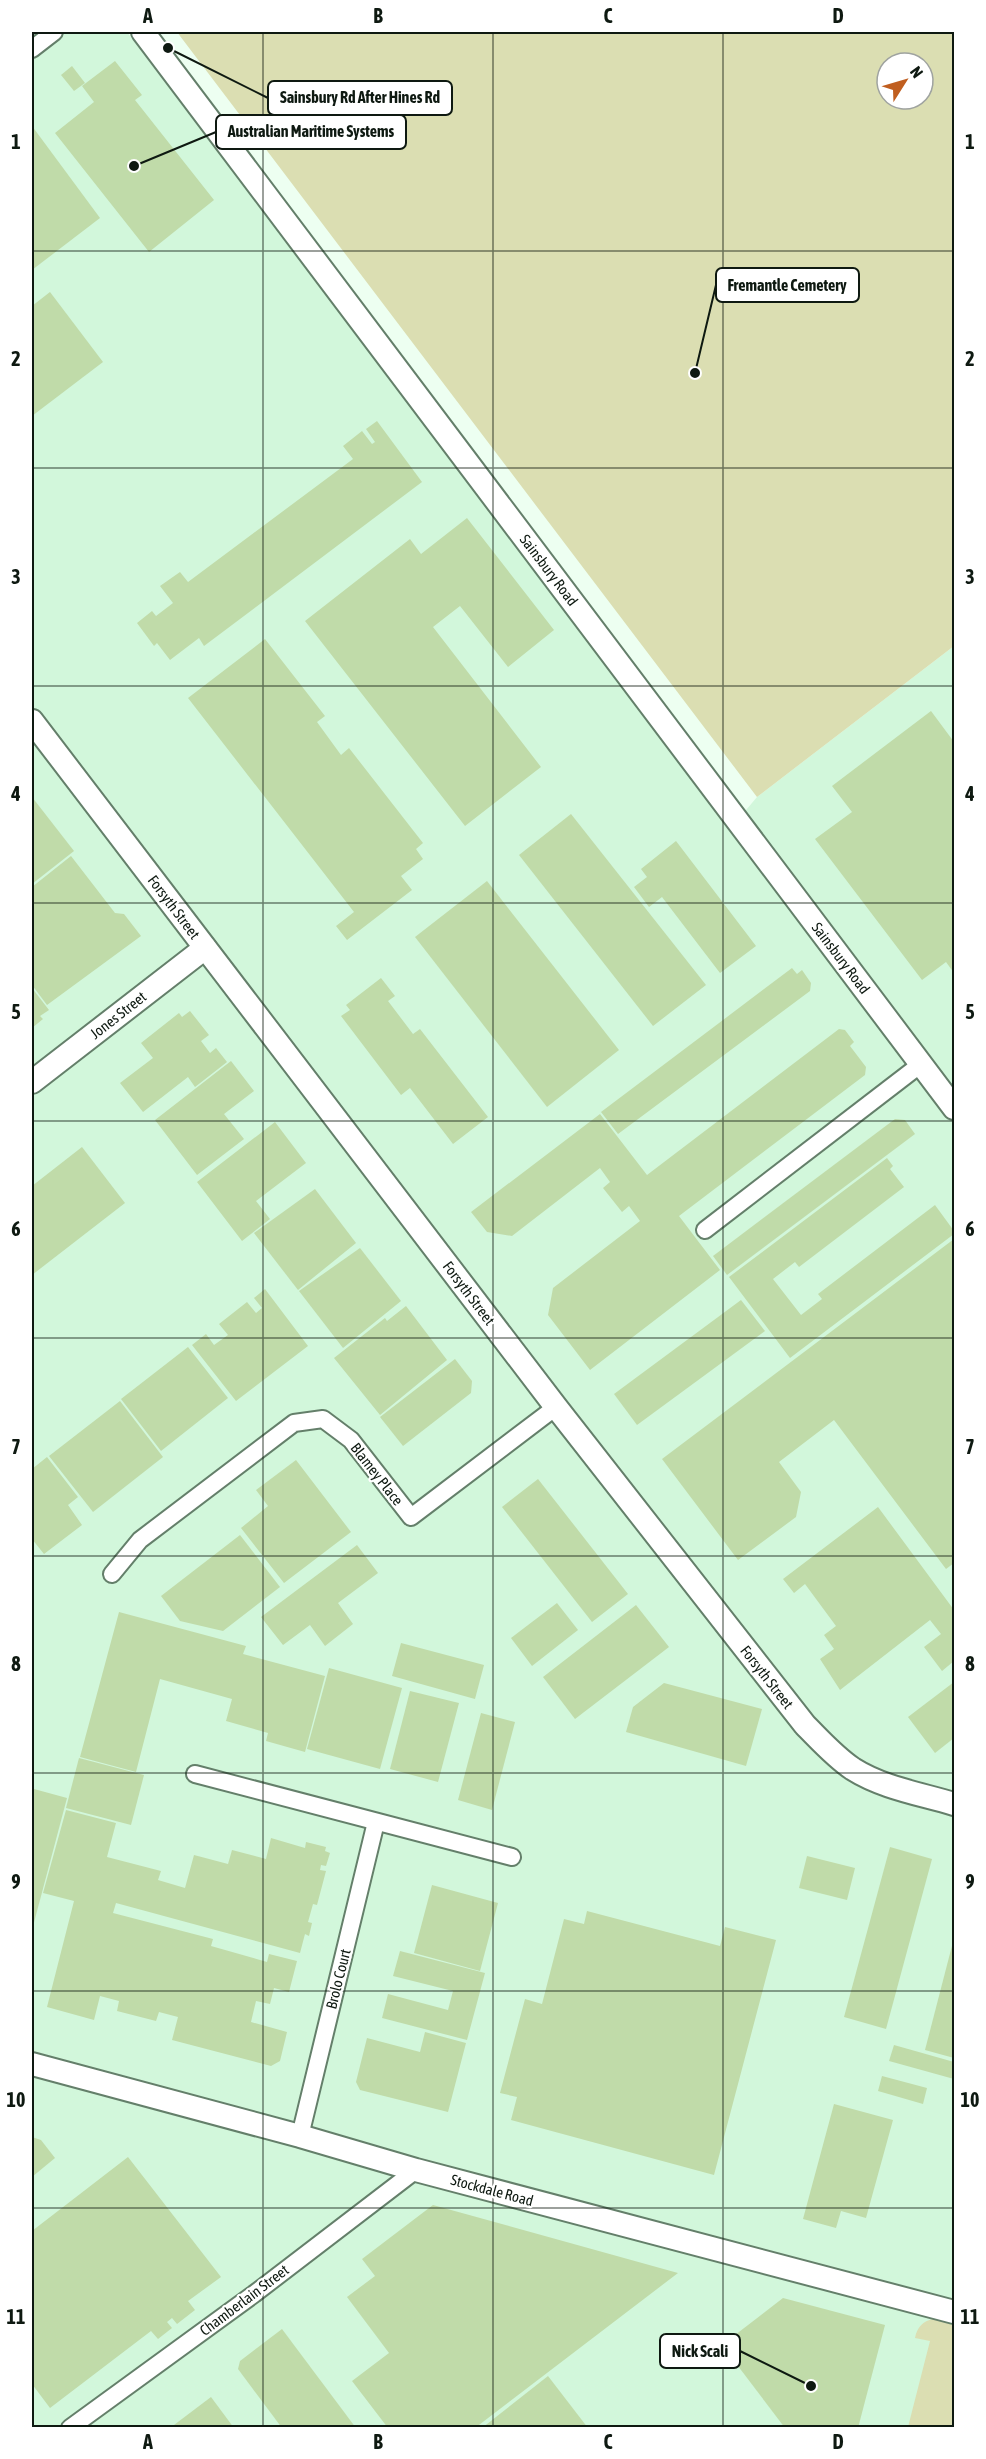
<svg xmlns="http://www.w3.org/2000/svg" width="986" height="2459" viewBox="0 0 986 2459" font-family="'Asap Condensed',sans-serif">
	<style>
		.built { fill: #d2f7db }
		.green { fill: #dbdeb2; fill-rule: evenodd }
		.building { fill: #c0dba9 }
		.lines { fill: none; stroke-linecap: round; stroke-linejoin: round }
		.street-casing { stroke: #647f6a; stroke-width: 20 }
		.secondary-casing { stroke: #647f6a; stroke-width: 26 }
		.street { stroke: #fff; stroke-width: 16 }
		.secondary { stroke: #fff; stroke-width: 22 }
		.grid { fill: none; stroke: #0e1911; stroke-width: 1.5; stroke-opacity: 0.55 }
		.labels { text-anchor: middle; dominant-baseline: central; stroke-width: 4.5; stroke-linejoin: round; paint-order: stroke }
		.street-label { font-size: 15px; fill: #0e1911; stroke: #fff }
		.leader { fill: none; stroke: #0e1911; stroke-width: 2 }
		.callout-dot { fill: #0e1911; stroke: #fff; stroke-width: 2 }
		.callout { fill: #fff; stroke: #0e1911; stroke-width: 2 }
		.callout-label { font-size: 16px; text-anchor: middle; font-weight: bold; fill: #0e1911 }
		.neatline { fill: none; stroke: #0e1911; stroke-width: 2 }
		.grid-label { font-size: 20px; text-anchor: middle; font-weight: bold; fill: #0e1911 }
	</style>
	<rect width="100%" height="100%" fill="#edfff1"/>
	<polygon class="built" points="32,32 127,32 731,828 757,797 954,646 954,2427 32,2428"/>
	<g class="green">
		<path d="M 177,32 L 954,32 L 954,646 L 757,797 ZM 887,63 L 923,63 L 923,99 L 887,99 Z"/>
		<path d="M 933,2319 L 954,2325 L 954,2427 L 908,2427 L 930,2341 L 915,2338 C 917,2327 923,2321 933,2319 Z"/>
	</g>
	<g class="building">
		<polygon points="115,61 142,95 135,100 214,200 149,252 55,133 94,102 82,86"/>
		<polygon points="72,66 85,83 74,91 61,75"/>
		<polygon points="32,126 100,218 32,270"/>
		<polygon points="50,292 103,362 32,416 32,306"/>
		<polygon points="377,421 422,482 204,646 199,638 170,660 157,643 154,646 137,623 152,611 156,616 173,603 160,586 180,572 188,582 353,459 343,446 362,431 372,444 375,442 366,429"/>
		<polygon points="467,518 554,630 508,667 460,606 433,627 541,767 465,826 305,621 410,539 421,554"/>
		<polygon points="265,639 325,716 317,722 341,755 349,748 423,843 416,849 423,859 401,876 412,890 347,940 336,926 354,912 188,698"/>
		<polygon points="931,711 954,742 954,973 946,962 922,980 815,839 852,812 832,786"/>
		<polygon points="32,797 74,851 32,884"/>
		<polygon points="571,814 706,985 653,1026 519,855"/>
		<polygon points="676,841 756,946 720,973 662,897 649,907 634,887 647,877 641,869"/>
		<polygon points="71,856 115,913 124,914 141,936 47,1005 32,985 32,887"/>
		<polygon points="487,881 619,1050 547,1107 415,937"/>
		<polygon points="792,968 797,974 802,970 811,983 810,991 618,1134 601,1112"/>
		<polygon points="381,978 395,996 388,1001 413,1034 420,1029 488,1117 453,1144 410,1088 401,1095 341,1016 350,1010 346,1005"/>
		<polygon points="32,988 49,1010 40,1016 43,1019 32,1028"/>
		<polygon points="190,1011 209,1035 201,1041 210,1053 216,1048 227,1062 195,1087 188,1077 143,1112 120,1083 153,1058 141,1043 179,1013 182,1017"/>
		<polygon points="839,1029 845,1030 854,1042 850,1046 866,1067 865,1075 679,1216 720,1270 590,1370 548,1315 553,1288 640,1221 629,1206 622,1212 603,1188 610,1182 600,1168 512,1236 487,1232 471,1212 600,1114 647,1175"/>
		<polygon points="231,1061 254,1091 224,1114 244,1139 197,1175 155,1120"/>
		<polygon points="895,1119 905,1120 915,1134 727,1275 713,1256"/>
		<polygon points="275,1122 306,1163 256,1201 270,1219 242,1241 197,1182"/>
		<polygon points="82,1147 125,1203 32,1275 32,1186"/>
		<polygon points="887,1158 893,1166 890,1169 904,1187 799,1267 795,1262 773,1279 801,1315 822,1299 818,1294 935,1205 954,1231 954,1234 790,1358 729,1277"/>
		<polygon points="315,1189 356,1243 298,1290 254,1233"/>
		<polygon points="954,1239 954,1563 946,1569 834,1420 779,1462 801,1492 796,1517 738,1560 662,1459"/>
		<polygon points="360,1248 401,1301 343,1348 299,1291"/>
		<polygon points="265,1289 308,1346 236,1401 192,1345 206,1334 214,1345 228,1335 219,1324 247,1302 256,1313 262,1308 254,1298"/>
		<polygon points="741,1300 765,1331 637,1425 614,1394"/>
		<polygon points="406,1306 447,1360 380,1415 334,1358 385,1318 387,1321"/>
		<polygon points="188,1347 228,1398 161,1451 121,1399"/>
		<polygon points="455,1359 472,1381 471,1393 403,1446 380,1417"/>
		<polygon points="120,1401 163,1457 93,1512 49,1456"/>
		<polygon points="47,1457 78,1497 68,1505 82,1525 44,1554 32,1539 32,1469"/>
		<polygon points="296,1460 351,1532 284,1583 241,1528 268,1506 256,1490"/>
		<polygon points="538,1479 628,1594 592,1622 502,1507"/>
		<polygon points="878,1507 954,1610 954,1661 942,1671 924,1647 941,1634 930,1620 840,1690 820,1659 834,1649 824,1635 836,1626 805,1584 794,1593 783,1579"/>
		<polygon points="240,1535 280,1587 223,1631 180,1621 161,1596"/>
		<polygon points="357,1545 378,1573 338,1603 353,1624 325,1646 310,1625 283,1645 261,1617"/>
		<polygon points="557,1603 578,1630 532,1666 511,1638"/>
		<polygon points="636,1605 669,1647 575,1719 543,1677"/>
		<polygon points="119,1612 246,1646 243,1654 325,1676 305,1752 266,1741 268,1733 226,1721 232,1699 160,1679 136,1772 80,1757"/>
		<polygon points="401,1643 484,1665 475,1699 392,1676"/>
		<polygon points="329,1668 402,1688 380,1769 307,1749"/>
		<polygon points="954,1682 954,1738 935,1753 908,1717"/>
		<polygon points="664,1683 762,1709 746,1766 626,1732 633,1707"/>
		<polygon points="410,1691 459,1703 438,1782 390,1769"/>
		<polygon points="481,1713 515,1722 492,1810 458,1800"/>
		<polygon points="79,1758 144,1775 131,1825 66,1808"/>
		<polygon points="34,1789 67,1798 32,1930 32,1800"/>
		<polygon points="66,1810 116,1823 107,1857 161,1871 158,1880 185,1888 194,1855 228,1864 232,1850 266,1859 271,1838 305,1848 306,1842 326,1847 325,1851 330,1853 326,1866 321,1865 320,1870 326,1871 317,1905 313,1904 308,1922 312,1923 309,1936 305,1934 300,1953 116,1903 113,1913 213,1939 211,1946 267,1962 269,1954 297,1961 289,1992 274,1988 270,2004 256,2001 251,2022 287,2032 280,2061 271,2066 172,2040 178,2017 159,2012 156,2021 117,2011 119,2001 100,1996 94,2020 47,2007 74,1901 43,1893"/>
		<polygon points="890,1847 932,1859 886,2029 844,2017"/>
		<polygon points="807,1856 855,1868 847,1900 799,1888"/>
		<polygon points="432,1885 498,1903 480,1971 414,1953"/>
		<polygon points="587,1911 720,1946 725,1927 776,1940 714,2175 511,2120 517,2097 500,2093 525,1999 542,2004 564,1919 584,1924"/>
		<polygon points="954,1938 954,2058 925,2050"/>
		<polygon points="400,1951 485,1973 467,2040 382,2018 388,1994 448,2010 453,1991 393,1976"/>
		<polygon points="425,2032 466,2043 448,2112 360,2090 356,2082 367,2038 420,2052"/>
		<polygon points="894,2045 954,2062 954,2079 889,2061"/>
		<polygon points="882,2076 927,2088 923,2104 878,2091"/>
		<polygon points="834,2104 893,2120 866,2218 841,2211 836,2228 803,2219"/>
		<polygon points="32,2137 41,2140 55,2158 32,2177"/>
		<polygon points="128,2157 221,2277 188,2301 195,2310 177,2324 172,2318 167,2322 172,2328 158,2339 151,2331 50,2408 32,2384 32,2231"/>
		<polygon points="433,2205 678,2273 475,2428 388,2428 352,2381 389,2353 347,2297 375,2276 362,2259"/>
		<polygon points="783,2298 885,2325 858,2428 785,2428 722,2345"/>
		<polygon points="282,2329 356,2428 282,2428 238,2369 240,2361"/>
		<polygon points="548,2376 588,2428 482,2428"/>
		<polygon points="211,2397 234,2428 170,2428"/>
	</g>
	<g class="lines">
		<g class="street-casing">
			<g id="street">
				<polyline points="32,49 54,32"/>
				<polyline points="705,1230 921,1064"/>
				<polyline points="112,1574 140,1540 294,1423 323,1419 351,1440 411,1517 556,1407"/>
				<polyline points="195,1774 512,1857"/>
				<polyline points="300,2136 376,1822"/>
				<polyline points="70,2428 254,2294 416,2170"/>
			</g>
		</g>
		<g class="secondary-casing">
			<g id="secondary">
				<polyline points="143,32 954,1108"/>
				<path d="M 32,721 L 556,1407 L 805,1725 C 820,1740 835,1757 853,1769 C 883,1788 921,1794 954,1804"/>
				<polyline points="32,1082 205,948"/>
				<polyline points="32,2064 300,2136 416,2170 954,2312"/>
			</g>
		</g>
		<use href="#street" class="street"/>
		<use href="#secondary" class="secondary"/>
	</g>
	<path class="grid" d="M 263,32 L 263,2428M 493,32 L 493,2428M 723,32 L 723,2428M 32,251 L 954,251M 32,468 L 954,468M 32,686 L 954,686M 32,903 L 954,903M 32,1121 L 954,1121M 32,1338 L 954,1338M 32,1556 L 954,1556M 32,1773 L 954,1773M 32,1991 L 954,1991M 32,2208 L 954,2208"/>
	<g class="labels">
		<g class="street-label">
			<text transform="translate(549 570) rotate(53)">Sainsbury Road</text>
			<text transform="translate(174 907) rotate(53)">Forsyth Street</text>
			<text transform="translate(841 958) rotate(53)">Sainsbury Road</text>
			<text transform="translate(118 1015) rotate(-38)">Jones Street</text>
			<text transform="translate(469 1293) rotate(53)">Forsyth Street</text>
			<text transform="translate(377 1474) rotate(52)">Blamey Place</text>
			<text transform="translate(767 1677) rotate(52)">Forsyth Street</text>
			<text transform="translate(338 1979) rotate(-76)">Brolo Court</text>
			<text transform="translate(492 2190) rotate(15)">Stockdale Road</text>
			<text transform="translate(244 2300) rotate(-37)">Chamberlain Street</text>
		</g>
	</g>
	<path class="leader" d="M168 48L268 98M134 166L216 132M695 373L716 285M811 2386L740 2351"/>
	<g class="callout-dot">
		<circle cx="168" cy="48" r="6"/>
		<circle cx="134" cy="166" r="6"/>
		<circle cx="695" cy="373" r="6"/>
		<circle cx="811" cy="2386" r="6"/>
	</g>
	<g class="callout">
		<rect x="268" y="81" width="184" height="34" rx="6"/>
		<rect x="216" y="115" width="190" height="34" rx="6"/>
		<rect x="716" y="268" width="143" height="34" rx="6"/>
		<rect x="660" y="2334" width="80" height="34" rx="6"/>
	</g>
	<g class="callout-label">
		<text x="360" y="103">Sainsbury Rd After Hines Rd</text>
		<text x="311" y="137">Australian Maritime Systems</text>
		<text x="787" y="291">Fremantle Cemetery</text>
		<text x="700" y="2357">Nick Scali</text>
	</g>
	<rect width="986" height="2459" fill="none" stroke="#ffffff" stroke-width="66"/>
	<g transform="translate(905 81) rotate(53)"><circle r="28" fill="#ffffff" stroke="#9fa3a0" stroke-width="1.5"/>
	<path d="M0-4.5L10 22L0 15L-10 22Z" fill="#c05e1f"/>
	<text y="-9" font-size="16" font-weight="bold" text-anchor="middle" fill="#0e1911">N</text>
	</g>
	<rect x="33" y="33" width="920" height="2393" class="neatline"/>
	<g class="grid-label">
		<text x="148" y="23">A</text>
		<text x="378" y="23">B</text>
		<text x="608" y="23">C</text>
		<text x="838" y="23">D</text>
		<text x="16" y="149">1</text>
		<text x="970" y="149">1</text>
		<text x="16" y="366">2</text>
		<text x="970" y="366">2</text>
		<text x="16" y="584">3</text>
		<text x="970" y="584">3</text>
		<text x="16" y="801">4</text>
		<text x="970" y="801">4</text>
		<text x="16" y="1019">5</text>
		<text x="970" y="1019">5</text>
		<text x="16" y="1236">6</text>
		<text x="970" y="1236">6</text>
		<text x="16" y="1454">7</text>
		<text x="970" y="1454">7</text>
		<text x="16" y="1671">8</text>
		<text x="970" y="1671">8</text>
		<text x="16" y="1889">9</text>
		<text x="970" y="1889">9</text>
		<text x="16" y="2107">10</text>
		<text x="970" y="2107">10</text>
		<text x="16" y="2324">11</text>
		<text x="970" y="2324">11</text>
		<text x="148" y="2449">A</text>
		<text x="378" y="2449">B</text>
		<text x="608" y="2449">C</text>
		<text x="838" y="2449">D</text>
	</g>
</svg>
